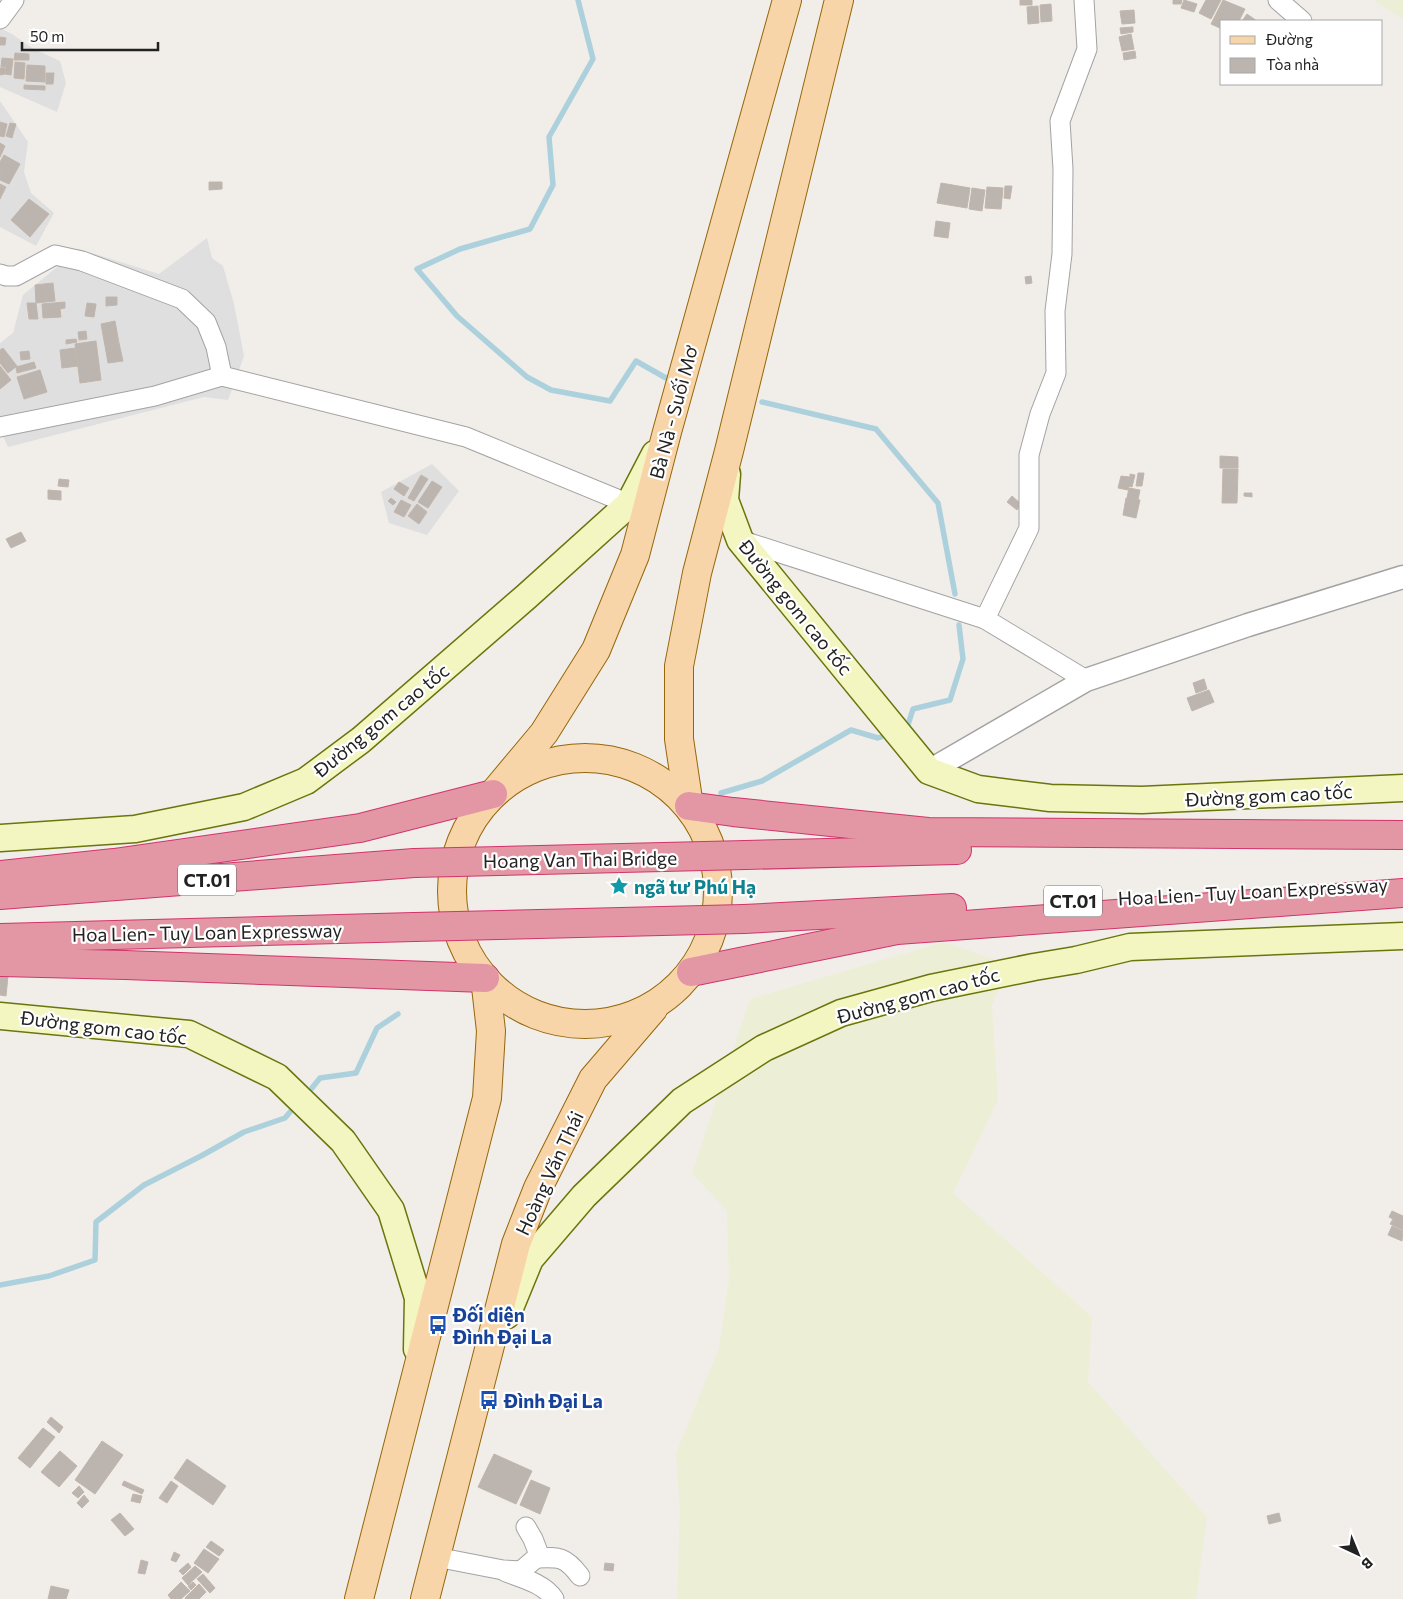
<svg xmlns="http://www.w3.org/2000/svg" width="1403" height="1599" viewBox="0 0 1403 1599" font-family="Commissioner,sans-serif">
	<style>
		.residential { fill: #e0dfdf }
		.farmland { fill: #eceed6 }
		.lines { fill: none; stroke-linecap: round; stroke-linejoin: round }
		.stream { stroke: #add1dc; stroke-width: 5.5 }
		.building { fill: #bbb4af; stroke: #c2b6ac }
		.minor-casing { stroke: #a3a3a3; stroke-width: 21 }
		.tertiary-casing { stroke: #a3a3a3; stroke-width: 25 }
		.secondary-casing { stroke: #6a750c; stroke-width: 29 }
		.primary-casing { stroke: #96670a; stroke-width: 30 }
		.motorway-casing { stroke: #d1346b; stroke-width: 30 }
		.minor { stroke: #fff; stroke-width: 19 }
		.tertiary { stroke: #fff; stroke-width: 22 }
		.secondary { stroke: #f4f6c2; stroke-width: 26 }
		.primary { stroke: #f7d5a9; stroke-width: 28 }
		.motorway { stroke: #e397a5; stroke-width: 28 }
		.motorway-bridge-casing { stroke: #d1346b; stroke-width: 30; stroke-linecap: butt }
		.motorway-bridge { stroke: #e397a5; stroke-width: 28 }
		.labels { text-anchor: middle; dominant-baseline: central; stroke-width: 4.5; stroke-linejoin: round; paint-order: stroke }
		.shield { fill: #fff; stroke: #646464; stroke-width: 1 }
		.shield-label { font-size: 18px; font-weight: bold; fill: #222 }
		.street-label { font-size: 19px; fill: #222; stroke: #fff }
		.culture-label { font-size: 19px; font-weight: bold; fill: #0d838f; stroke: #fff; text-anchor: start }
		.transit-label { font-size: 19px; font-weight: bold; fill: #164399; stroke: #fff; text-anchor: start }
	</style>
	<rect width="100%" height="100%" fill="#f1eee9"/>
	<g class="residential">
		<polygon points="0,28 12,34 32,48 60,61 66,83 57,112 0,87"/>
		<polygon points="0,101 28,142 24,172 31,193 54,213 36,246 0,227"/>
		<polygon points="207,238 212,258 223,266 234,304 244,356 228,400 204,397 8,447 0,429 0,343 13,333 23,295 79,249 159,274"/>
		<polygon points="432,464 459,491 427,535 389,523 381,492"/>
	</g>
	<g class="farmland">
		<polygon points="1373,0 1403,0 1403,19"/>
		<polygon points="944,942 1010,965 992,1005 998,1100 953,1193 1092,1317 1088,1382 1207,1517 1196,1599 677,1599 680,1512 676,1454 719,1348 729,1280 727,1211 692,1173 750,999"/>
	</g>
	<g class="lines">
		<g class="stream">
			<polyline points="578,0 593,59 549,137 553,185 530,229 460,249 417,269 457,316 527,377 551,390 610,401 636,361 666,378"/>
			<polyline points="762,402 876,429 938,503 955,594"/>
			<polyline points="906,731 913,709 950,700 963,659 959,625"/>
			<polyline points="721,793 762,781 851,730 878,738 881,737"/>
			<polyline points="312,1088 320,1078 356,1073 377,1028 398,1014"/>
			<polyline points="0,1285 49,1276 95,1260 96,1222 144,1185 201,1156 244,1132 285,1118 290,1112"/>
		</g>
	</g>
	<g class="building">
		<rect x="1020" y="0" width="12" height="5"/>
		<polygon points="1173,0 1182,0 1181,4 1173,4"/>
		<polygon points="1184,0 1197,4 1194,12 1181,8"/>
		<polygon points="1206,0 1221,0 1211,19 1199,13"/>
		<polygon points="1223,0 1245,9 1239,21 1222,21 1222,29 1211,24"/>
		<polygon points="1051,4 1052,21 1041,22 1040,5"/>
		<polygon points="1038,6 1039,23 1028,24 1027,7"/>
		<polygon points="1134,10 1135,23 1122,24 1120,11"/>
		<polygon points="1247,14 1257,21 1242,21"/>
		<polygon points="1133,27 1133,32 1121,34 1120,28"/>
		<polygon points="1131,34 1134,49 1122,51 1119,37"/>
		<polygon points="0,37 6,38 5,45 0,45"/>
		<polygon points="1135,51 1136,58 1124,60 1123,53"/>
		<polygon points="15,53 29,54 29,60 14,60"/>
		<polygon points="2,58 13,59 11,75 5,74 6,67 1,67"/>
		<polygon points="15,62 25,63 24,79 14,78"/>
		<polygon points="27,65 45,66 45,82 26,81"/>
		<polygon points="0,68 5,68 5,74 0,75"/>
		<polygon points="46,73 54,73 53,84 46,84"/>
		<polygon points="24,85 45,86 45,90 24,89"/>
		<polygon points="0,122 7,124 4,137 0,136"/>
		<polygon points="10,123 16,124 12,138 6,136"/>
		<polygon points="0,143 5,146 0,157"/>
		<polygon points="4,155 20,164 9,184 0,180 0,162"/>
		<polygon points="209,182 222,182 222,189 209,190"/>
		<polygon points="941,183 970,188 967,208 937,203"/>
		<polygon points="0,184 6,187 0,199"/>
		<polygon points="1005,186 1012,186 1010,199 1004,198"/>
		<polygon points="987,187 1003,188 1001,209 985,208"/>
		<polygon points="972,188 985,190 982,211 969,209"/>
		<polygon points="29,199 49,214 30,237 11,220"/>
		<polygon points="936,221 950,223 948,238 934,236"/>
		<polygon points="1031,276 1032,283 1026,284 1025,277"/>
		<polygon points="53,283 55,301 36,303 35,285"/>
		<polygon points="106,297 117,297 117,305 106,306"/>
		<polygon points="65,302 65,308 60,309 61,317 43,318 42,304"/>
		<polygon points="27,303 36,303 38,319 29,319"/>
		<polygon points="87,303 96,304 94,317 85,316"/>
		<polygon points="115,321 117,332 103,335 101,324"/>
		<polygon points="86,331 87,339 79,340 78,332"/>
		<polygon points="117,332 119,343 105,346 103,335"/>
		<polygon points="76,339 77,342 66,344 66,340"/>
		<polygon points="96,341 101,380 80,383 75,344"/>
		<polygon points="119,343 123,361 108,363 105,346"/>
		<polygon points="3,348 17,366 8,373 0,363 0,350"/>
		<polygon points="75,348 78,366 62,368 60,350"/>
		<polygon points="29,351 30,359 21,360 20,352"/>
		<polygon points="34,362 36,368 17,373 16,367"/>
		<polygon points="0,366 11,380 0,389"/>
		<polygon points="40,370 47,392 24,399 17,377"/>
		<polygon points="1220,456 1238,457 1238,468 1220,468"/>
		<polygon points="1223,469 1238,469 1237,503 1222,503"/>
		<polygon points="1138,473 1144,473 1142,486 1136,486"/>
		<polygon points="1130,474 1135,475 1132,487 1129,486 1128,490 1118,488 1121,476 1130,477"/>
		<polygon points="421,475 428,479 414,501 408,498"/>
		<polygon points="59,479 69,480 68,487 58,486"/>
		<polygon points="432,481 442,487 428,508 418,502"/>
		<polygon points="399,482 409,488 404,496 394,489"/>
		<polygon points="1129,488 1140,490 1138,500 1127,498"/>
		<polygon points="48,490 61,491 61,500 48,499"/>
		<polygon points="1244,493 1252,493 1252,497 1244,496"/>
		<polygon points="1012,496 1021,504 1017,510 1007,502"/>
		<polygon points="391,498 396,502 393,505 388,501"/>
		<polygon points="1126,498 1140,500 1136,518 1123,515"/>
		<polygon points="401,500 411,505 404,517 394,512"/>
		<polygon points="417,504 427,512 419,524 408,516"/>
		<polygon points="21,532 26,541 11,548 6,539"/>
		<polygon points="1204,679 1207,689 1196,693 1193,683"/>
		<polygon points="1209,690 1214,702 1192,711 1187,698"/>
		<polygon points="0,975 8,976 6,996 0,995"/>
		<polygon points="1392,1211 1403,1216 1403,1230 1390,1224 1393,1219 1389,1217"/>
		<polygon points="1392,1226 1403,1231 1402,1241 1388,1235"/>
		<polygon points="51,1417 63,1427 59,1433 47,1422"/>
		<polygon points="43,1428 55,1437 30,1468 18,1458"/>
		<polygon points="102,1441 123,1455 95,1494 75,1480"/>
		<polygon points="60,1451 77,1466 59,1487 41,1472"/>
		<polygon points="494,1454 532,1471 516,1504 478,1487"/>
		<polygon points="187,1459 226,1486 213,1505 174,1478"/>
		<polygon points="531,1480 550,1488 540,1514 520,1505"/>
		<polygon points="124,1481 144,1490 142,1494 122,1485"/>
		<polygon points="171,1481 178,1486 167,1503 159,1498"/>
		<polygon points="79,1486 84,1492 78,1498 72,1493"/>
		<polygon points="133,1494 142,1496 140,1503 131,1501"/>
		<polygon points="84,1495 89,1501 82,1508 77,1503"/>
		<polygon points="120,1513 134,1529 125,1536 111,1520"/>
		<polygon points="1279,1513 1281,1521 1269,1524 1267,1516"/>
		<polygon points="211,1541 224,1550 219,1556 206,1547"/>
		<polygon points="204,1549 219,1559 208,1573 194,1563"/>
		<polygon points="174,1552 180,1555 176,1562 171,1560"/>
		<polygon points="141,1560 148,1562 145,1574 138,1573"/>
		<polygon points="188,1563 191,1567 183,1575 179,1571"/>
		<polygon points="605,1563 614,1564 613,1571 604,1570"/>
		<polygon points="195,1566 202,1572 188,1585 182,1578"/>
		<polygon points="203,1574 215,1588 210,1593 197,1579"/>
		<polygon points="181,1582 190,1591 181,1599 171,1599 168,1595"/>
		<polygon points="193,1582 196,1585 191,1590 188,1586"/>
		<polygon points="199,1584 206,1592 199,1599 186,1599 185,1598"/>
		<polygon points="51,1586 69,1590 66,1599 48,1599"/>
	</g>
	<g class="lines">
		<g class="minor-casing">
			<g id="minor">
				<polyline points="1084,0 1087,49 1060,121 1063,169 1062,254 1055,311 1056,373 1040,414 1029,455 1029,528 985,619 1086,680"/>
				<polyline points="1278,0 1302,21"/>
				<polyline points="0,19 14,0"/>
				<polyline points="0,274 6,276 16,276 55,255 82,261 182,299 206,322 216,347 222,376"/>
				<polyline points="0,427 155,396 222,376 466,437 629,504"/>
				<polyline points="740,540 985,619"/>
				<polyline points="436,1557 503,1570 521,1571 536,1558 538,1552 533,1539 526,1527"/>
				<path d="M 536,1558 C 559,1557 565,1556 580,1576"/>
				<path d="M 506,1572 C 522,1578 545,1584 554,1599"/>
			</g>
		</g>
		<g class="tertiary-casing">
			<polyline id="tertiary" points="929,771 1086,680 1248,625 1403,577"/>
		</g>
		<g class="secondary-casing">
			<g id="secondary">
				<polyline points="727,474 725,500 740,540 929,771 978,789 1050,798 1142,800 1403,788"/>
				<polyline points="0,838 135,829 244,807 306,781 361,740 527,596 629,504 655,454"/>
				<polyline points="0,1016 189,1034 277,1077 343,1141 391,1210 418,1298 417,1349"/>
				<polyline points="507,1315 530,1259 584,1196 682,1101 764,1048 841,1013 931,988 1034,967 1076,960 1130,947 1403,936"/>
			</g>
		</g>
		<g class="primary-casing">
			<g id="primary">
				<circle cx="585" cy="891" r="133"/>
				<polyline points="493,794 544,733 596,650 635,555 667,432 787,0"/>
				<polyline points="689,806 679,739 679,666 697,573 729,451 839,0"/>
				<polyline points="359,1599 487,1098 491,1031 485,978"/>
				<polyline points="425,1599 516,1244 538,1188 593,1079 653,1009"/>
			</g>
		</g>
		<g class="motorway-casing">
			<g id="motorway">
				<polyline points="689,806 733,812 928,832 1403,835"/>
				<polyline points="746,855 957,850"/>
				<polyline points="0,875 114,863 360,828 493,794"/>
				<polyline points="0,895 414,863"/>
				<polyline points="744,919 952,908"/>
				<polyline points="0,938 414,927"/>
				<polyline points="0,962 125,965 485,978"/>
				<polyline points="691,972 897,930 1403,893"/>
			</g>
		</g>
		<use href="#minor" class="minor"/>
		<use href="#tertiary" class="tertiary"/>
		<use href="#secondary" class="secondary"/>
		<use href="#primary" class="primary"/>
		<use href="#motorway" class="motorway"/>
		<g class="motorway-bridge-casing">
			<g id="motorway-bridge">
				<polyline points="414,863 746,855"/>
				<polyline points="414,927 744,919"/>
			</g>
		</g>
		<use href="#motorway-bridge" class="motorway-bridge"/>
	</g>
	<defs>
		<g id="sight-bare" transform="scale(1.5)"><path d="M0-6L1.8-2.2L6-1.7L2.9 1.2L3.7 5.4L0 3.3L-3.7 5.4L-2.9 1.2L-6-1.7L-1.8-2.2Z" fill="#0f9aa8" stroke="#fff" stroke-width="2.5" paint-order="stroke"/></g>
		<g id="bus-bare" transform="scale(1.5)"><path d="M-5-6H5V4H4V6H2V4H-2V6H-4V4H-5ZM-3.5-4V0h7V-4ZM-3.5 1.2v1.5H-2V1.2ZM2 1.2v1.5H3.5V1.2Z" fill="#1a4fb4" stroke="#fff" stroke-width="2.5" paint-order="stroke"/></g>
	</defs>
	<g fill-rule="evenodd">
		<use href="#sight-bare" x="619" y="886"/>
		<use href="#bus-bare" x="438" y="1325"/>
		<use href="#bus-bare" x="489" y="1400"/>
	</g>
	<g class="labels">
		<g class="shield">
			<rect x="178" y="864.5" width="58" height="31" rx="4"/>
			<rect x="1044" y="885.5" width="58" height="31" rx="4"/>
		</g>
		<g class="shield-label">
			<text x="207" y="880">CT.01</text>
			<text x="1073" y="901">CT.01</text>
		</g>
		<g class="street-label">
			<text transform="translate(673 412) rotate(-75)">Bà Nà - Suối Mơ</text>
			<text transform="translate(796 607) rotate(51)">Đường gom cao tốc</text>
			<text transform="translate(381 720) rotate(-39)">Đường gom cao tốc</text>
			<text transform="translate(1269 795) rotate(-3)">Đường gom cao tốc</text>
			<text transform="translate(580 859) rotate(-1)">Hoang Van Thai Bridge</text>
			<text transform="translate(1253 891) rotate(-3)">Hoa Lien- Tuy Loan Expressway</text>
			<text transform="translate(207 932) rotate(-1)">Hoa Lien- Tuy Loan Expressway</text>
			<text transform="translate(918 995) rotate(-15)">Đường gom cao tốc</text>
			<text transform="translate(104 1027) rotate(7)">Đường gom cao tốc</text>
			<text transform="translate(549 1173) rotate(-65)">Hoàng Văn Thái</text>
		</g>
		<g class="culture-label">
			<text x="634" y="886">ngã tư Phú Hạ</text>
		</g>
		<g class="transit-label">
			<text x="453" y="1314">Đối diện<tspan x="453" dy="22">Đình Đại La</tspan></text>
			<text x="504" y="1400">Đình Đại La</text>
		</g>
	</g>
	<rect x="1220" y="20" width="162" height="65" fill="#ffffff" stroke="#a7a7a7"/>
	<rect x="1230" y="36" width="25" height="8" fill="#f7d5a9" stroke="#a7a7a7"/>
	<text x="1266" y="45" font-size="15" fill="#222222">Đường</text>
	<rect x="1230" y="58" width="25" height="15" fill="#bbb4af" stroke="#a7a7a7"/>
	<text x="1266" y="70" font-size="15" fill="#222222">Tòa nhà</text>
	<g transform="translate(1358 1554) rotate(136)" stroke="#ffffff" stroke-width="4" paint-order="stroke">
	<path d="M0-4L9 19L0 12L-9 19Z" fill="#222222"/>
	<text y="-8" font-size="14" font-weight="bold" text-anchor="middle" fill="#222222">B</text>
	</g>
	<path d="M22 42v8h136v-8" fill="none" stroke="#222222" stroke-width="2.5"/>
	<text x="30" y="42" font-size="15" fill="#222222" stroke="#ffffff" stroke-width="4" paint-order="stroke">50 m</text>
</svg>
